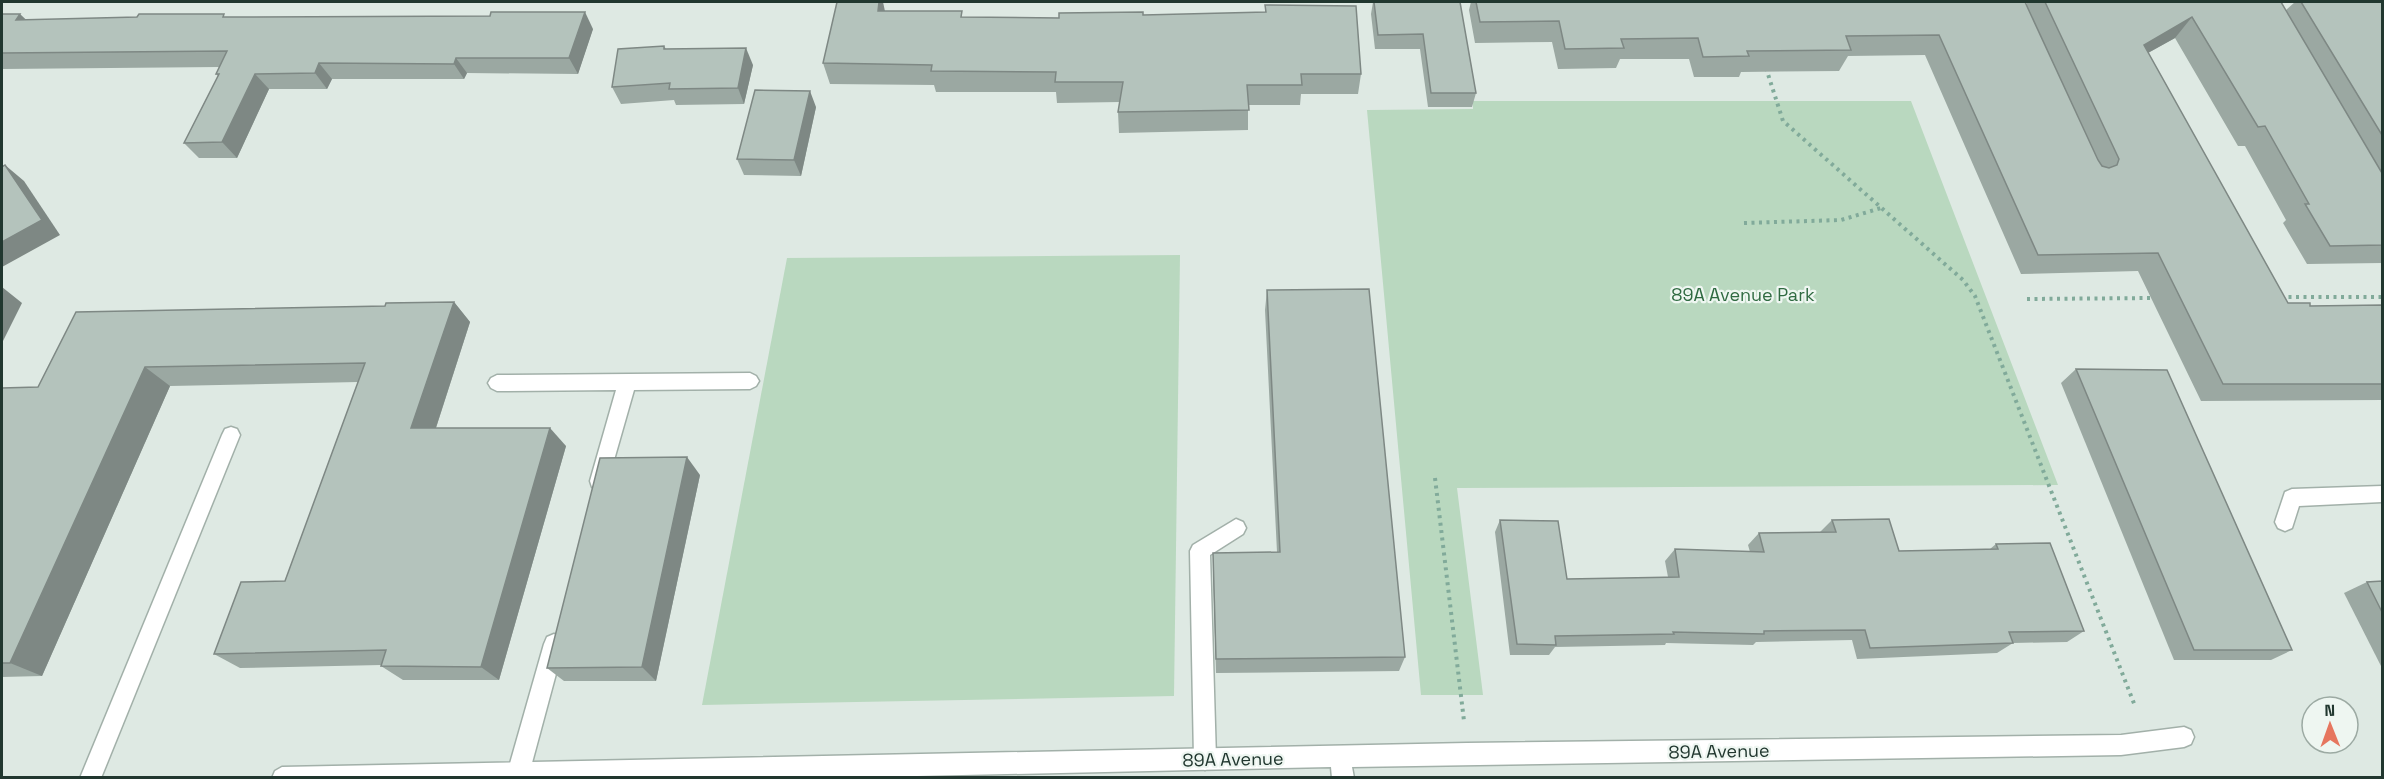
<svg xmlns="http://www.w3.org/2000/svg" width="2384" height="779" viewBox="0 0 2384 779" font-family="'Space Grotesk',sans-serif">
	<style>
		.green { fill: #b9d8bf }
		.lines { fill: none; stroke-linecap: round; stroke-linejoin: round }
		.service-casing { stroke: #a2b0a9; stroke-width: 3 }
		.minor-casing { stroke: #a2b0a9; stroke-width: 3 }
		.path { stroke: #81aa9a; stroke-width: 4; stroke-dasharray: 3 4.5; stroke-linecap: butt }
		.service { fill: #fff; fill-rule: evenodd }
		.minor { fill: #fff; fill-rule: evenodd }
		.wall { fill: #9ba8a2 }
		.shaded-wall { fill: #7e8884 }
		.building { fill: #b4c3bc; stroke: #7e8884; stroke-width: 1.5 }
		.labels { text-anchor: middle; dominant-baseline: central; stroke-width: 4.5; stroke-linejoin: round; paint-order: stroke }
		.park-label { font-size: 18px; fill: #2f6a41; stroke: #eef6f1 }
		.street-label { font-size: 18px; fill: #21372f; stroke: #eef6f1 }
	</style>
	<rect width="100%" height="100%" fill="#dee9e3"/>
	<g class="green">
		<polygon points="1473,101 1911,101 2058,485 1457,488 1483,695 1421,695 1367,110 1473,109"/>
		<polygon points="1180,255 1174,696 702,705 787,258"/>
	</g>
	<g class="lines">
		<g class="service-casing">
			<g id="service">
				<polygon points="750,373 756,376 759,381 756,386 750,389 634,390 608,481 606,487 599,489 592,487 590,481 616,390 497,391 491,388 488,383 491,378 497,375"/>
				<polygon points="231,427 237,429 240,435 101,778 80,778 222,435 225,429"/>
				<polygon points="2382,486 2382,502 2299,506 2292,528 2285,531 2278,528 2275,522 2285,492 2292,489"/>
				<polygon points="1236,519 1243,522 1246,528 1243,534 1210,555 1216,759 1212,766 1205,770 1198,766 1194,759 1190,551 1193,545"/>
				<polygon points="554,634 561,637 564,644 529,774 527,778 509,778 507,774 544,644 547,637"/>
			</g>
		</g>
		<g class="minor-casing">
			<polygon id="minor" points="2184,727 2191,730 2194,737 2191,744 2184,747 2121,755 1352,767 1354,778 1332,778 1331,767 828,778 272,778 275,771 282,767 1467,743 2121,735"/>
		</g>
		<g class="path">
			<polyline points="1766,68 1783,121 1963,280 1975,296 2135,706"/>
			<polyline points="1744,223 1841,220 1881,208"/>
			<polyline points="2281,297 2382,297"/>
			<polyline points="2027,299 2154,298"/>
			<polyline points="1435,478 1464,721"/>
		</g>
		<use href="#service" class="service"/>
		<use href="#minor" class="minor"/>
	</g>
	<g class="wall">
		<polygon points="1373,2 1460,2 1476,93 1472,107 1428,107 1420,49 1375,49 1371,14"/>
		<polygon points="1471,2 2025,2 2026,4 2028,2 2281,2 2286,10 2295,2 2382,2 2382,263 2307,264 2283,223 2286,220 2245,146 2238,146 2175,38 2148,53 2288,303 2310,306 2382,305 2382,400 2201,401 2138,271 2021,274 1925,55 1848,56 1839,71 1741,72 1739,77 1694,77 1689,59 1620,59 1616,68 1558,69 1552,42 1475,43 1469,10"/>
		<polygon points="1265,5 1361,74 1358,94 1301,94 1300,105 1248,105 1248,130 1119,133 1118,112 1120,102 1057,103 1056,92 936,92 934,85 830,84 823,63 885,11 963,17 1059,18 1265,12"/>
		<polygon points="2,14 27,20 227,17 593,29 578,74 467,73 464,79 332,79 327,89 269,89 237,158 199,158 184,143 218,76 216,74 219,67 2,69"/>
		<polygon points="664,46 666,49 753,65 744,104 676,105 674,100 621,104 612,87"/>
		<polygon points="816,107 801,176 744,175 737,159"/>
		<polygon points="1267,290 1405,657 1399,671 1216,673 1213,569 1213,553 1277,552 1265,310"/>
		<polygon points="454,302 470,322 436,428 566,446 499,680 403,680 381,666 381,665 240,668 214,654 285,581 358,382 170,386 42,676 2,677 2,388 38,387 385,306"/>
		<polygon points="2076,369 2292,650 2271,660 2174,660 2061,383"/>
		<polygon points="700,475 656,681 564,681 547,668"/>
		<polygon points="1500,520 1567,579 1668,577 1665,561 1675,549 1750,552 1748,545 1759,533 1820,532 1832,520 1899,551 1990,549 1996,544 2084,631 2067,642 2013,643 1997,653 1857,659 1852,640 1756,642 1753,645 1666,643 1665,645 1555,647 1549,655 1510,655 1495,532"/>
		<polygon points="2382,581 2382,668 2344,593 2367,582"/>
	</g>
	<g class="shaded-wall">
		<polygon points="879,2 883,2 886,16 878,11"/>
		<polygon points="585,12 593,29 578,74 569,58"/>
		<polygon points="20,14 37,30 16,20"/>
		<polygon points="2192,17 2175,38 2126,65 2144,45"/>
		<polygon points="746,48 753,65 744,104 738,88"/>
		<polygon points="456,58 467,73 464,79 454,64"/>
		<polygon points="319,63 332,79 327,89 315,73"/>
		<polygon points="255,74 269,89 237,158 222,142"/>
		<polygon points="810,91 816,107 801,176 794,160"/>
		<polygon points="5,165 24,181 60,235 2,267 2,242"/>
		<polygon points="2,287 22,303 2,343"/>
		<polygon points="454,302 470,322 430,446 411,428"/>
		<polygon points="145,367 170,386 42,676 10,663"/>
		<polygon points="550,428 566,446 499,680 481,667"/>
		<polygon points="687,457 700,475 656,681 642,667"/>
	</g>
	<g class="building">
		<polygon points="837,2 879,2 878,11 962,11 961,17 1059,18 1059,13 1143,12 1143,15 1266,12 1265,5 1356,6 1361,74 1301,74 1302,85 1247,85 1249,110 1118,112 1123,82 1055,82 1056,72 931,71 932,65 823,63"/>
		<polygon points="1374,2 1460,2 1476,93 1431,93 1423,34 1378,35"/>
		<polygon points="1476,2 2025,2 2098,160 2102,166 2109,168 2117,165 2119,159 2045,2 2281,2 2382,173 2382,245 2330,246 2305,204 2309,204 2265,126 2258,127 2192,17 2144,45 2288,303 2310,303 2310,306 2382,305 2382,384 2223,384 2158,253 2038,255 1939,35 1846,36 1851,50 1747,51 1749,56 1703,57 1698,38 1621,39 1624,48 1565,49 1559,21 1480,22"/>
		<polygon points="2301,2 2382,2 2382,135"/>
		<polygon points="491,12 585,12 569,58 456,58 454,64 319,63 315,73 255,74 222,142 184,143 219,74 216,74 227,51 2,53 2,14 20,14 16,20 137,17 139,14 224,14 223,17 490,16"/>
		<polygon points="664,46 664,49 746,48 738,88 669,89 670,83 612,87 618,49"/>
		<polygon points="755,90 810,91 794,160 737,159"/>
		<polygon points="5,165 42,220 2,242 2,167"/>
		<polygon points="1369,289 1405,657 1216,659 1213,553 1280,552 1267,290"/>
		<polygon points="454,302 411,428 550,428 481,667 381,666 386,650 214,654 241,582 285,581 365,363 145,367 10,663 2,663 2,388 38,387 76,312 385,306 386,303"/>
		<polygon points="2076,369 2167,370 2292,650 2194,650"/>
		<polygon points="687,457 642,667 547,668 600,458"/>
		<polygon points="1889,519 1899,551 1998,549 1996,544 2050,543 2084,631 2009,632 2013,643 1870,648 1865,630 1764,631 1764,634 1673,632 1674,634 1555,636 1556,645 1517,644 1500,520 1558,521 1567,579 1679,577 1675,549 1764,552 1759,533 1836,532 1832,520"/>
		<polygon points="2382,581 2382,612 2367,582"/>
	</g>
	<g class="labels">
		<g class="park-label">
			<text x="1743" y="294">89A Avenue Park</text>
		</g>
		<g class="street-label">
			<text transform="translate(1719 751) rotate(-1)">89A Avenue</text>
			<text transform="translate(1233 759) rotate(-1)">89A Avenue</text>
		</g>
	</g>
	<rect width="2384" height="779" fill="none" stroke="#21372f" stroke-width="6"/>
	<g transform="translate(2330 725) rotate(359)"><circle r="28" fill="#eef6f1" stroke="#9caaa3" stroke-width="1.5"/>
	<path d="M0-4.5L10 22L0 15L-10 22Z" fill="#e6765f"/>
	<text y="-9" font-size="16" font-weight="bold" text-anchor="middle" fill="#21372f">N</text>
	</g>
</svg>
